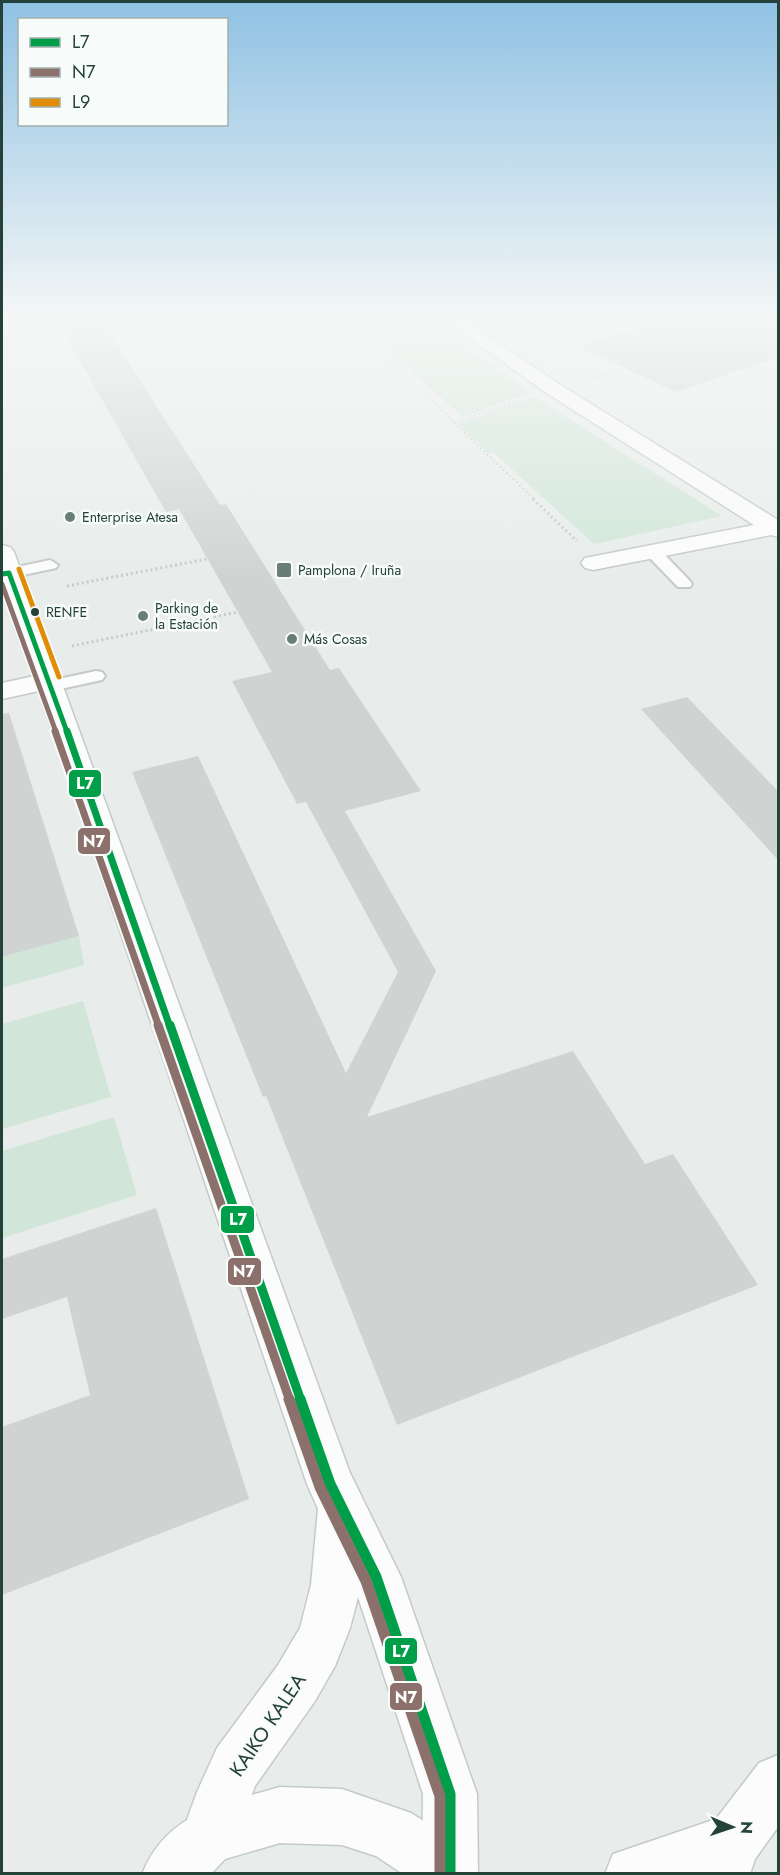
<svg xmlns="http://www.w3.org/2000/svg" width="780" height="1875" viewBox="0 0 780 1875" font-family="Jost,sans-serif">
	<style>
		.green { fill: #d1e6d8 }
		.building { fill: #cfd4d2 }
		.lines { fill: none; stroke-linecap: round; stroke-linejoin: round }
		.service-casing { stroke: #c5cac8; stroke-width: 4 }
		.minor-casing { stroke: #c5cac8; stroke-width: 3 }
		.secondary-casing { stroke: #c3cbc8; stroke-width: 3 }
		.path-far1 { stroke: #c3ccca; stroke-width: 2; stroke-dasharray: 1.5 3; stroke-linecap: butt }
		.path { stroke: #c3ccca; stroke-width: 3; stroke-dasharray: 2 3; stroke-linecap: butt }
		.service { fill: #fcfcfc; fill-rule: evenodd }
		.minor { fill: #fcfcfc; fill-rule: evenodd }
		.secondary { fill: #fcfcfc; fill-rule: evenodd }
		.bus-1-far3-casing { stroke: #f7fbf9; stroke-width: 8 }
		.bus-1-far2-casing { stroke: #f7fbf9; stroke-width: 11 }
		.bus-1-far1-casing { stroke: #f7fbf9; stroke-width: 14 }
		.bus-1-casing { stroke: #f7fbf9; stroke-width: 16 }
		.bus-2-far3-casing { stroke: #f7fbf9; stroke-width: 8 }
		.bus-2-far2-casing { stroke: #f7fbf9; stroke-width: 11 }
		.bus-2-far1-casing { stroke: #f7fbf9; stroke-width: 14 }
		.bus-2-casing { stroke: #f7fbf9; stroke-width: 16 }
		.bus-3-casing { stroke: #f7fbf9; stroke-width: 8 }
		.bus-1-far3 { stroke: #009e49; stroke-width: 5 }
		.bus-1-far2 { stroke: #009e49; stroke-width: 7 }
		.bus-1-far1 { stroke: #009e49; stroke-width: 9 }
		.bus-1 { stroke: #009e49; stroke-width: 11 }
		.bus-2-far3 { stroke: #8c706b; stroke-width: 5 }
		.bus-2-far2 { stroke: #8c706b; stroke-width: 7 }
		.bus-2-far1 { stroke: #8c706b; stroke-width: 9 }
		.bus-2 { stroke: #8c706b; stroke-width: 11 }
		.bus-3 { stroke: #e28c05; stroke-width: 5 }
		.poi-dot { fill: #697e78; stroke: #f7fbf9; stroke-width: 2 }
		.bus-dot { fill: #24423a; stroke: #f7fbf9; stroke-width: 2 }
		.labels { text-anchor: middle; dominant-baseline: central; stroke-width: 5; stroke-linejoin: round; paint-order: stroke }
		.far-poi-label { font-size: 14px; fill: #24423a; stroke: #f7fbf9; text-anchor: start }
		.bus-label { font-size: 14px; fill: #24423a; stroke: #f7fbf9; text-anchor: start }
		.near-street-label { font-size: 20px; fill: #24423a; stroke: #f7fbf9 }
		.line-badge { stroke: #f7fbf9; stroke-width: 2 }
		.badge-label { font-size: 16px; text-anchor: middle; font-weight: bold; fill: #fff }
	</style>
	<rect width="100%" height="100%" fill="#e8edeb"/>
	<g class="green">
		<polygon points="348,317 423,317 530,393 462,417 366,328 360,329"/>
		<polygon points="535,397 722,516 594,544 493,452 488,453 457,424"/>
		<polygon points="79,936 84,965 2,988 2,957"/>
		<polygon points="83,1001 111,1097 2,1129 2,1024"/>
		<polygon points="114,1117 137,1195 2,1238 2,1151"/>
	</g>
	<g class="building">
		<polygon points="55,317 99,317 220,505 226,504 330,670 339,668 421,791 345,811 436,971 367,1117 573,1051 645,1164 673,1154 758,1285 397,1425 266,1096 263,1097 132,772 198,756 346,1073 398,972 306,802 297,804 232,681 272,672 179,509 166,512"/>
		<polygon points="672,317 778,317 778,357 676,392 578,346"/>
		<polygon points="687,697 778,791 778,860 641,709"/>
		<polygon points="9,713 79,936 2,957 2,714"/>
		<polygon points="156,1208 249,1499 2,1595 2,1427 90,1395 67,1297 2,1319 2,1259"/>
	</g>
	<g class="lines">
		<g class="service-casing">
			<g id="service">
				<polygon points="652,546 658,548 690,581 692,584 690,587 678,587 646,554 644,551"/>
				<polygon points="50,560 58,565 56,568 9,578 2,574 3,570"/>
				<polygon points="96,671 102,672 105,676 102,680 51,691 45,690 42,686 45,682"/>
			</g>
		</g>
		<g class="minor-casing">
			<g id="minor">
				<polygon points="440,317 460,317 559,384 778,520 778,537 771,535 593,570 585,568 581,563 585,558 754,525 545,392"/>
				<polygon points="2,545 10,547 14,552 350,1473 401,1577 477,1794 478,1874 422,1874 423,1794 358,1597 350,1628 335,1666 315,1701 255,1786 229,1856 209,1864 189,1856 181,1836 197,1792 217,1748 278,1665 300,1628 311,1585 318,1509 307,1484 39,691 2,699 2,683 34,676 2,583"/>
			</g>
		</g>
		<g class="secondary-casing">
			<g id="secondary">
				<polygon points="778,1755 778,1827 755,1859 750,1874 605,1874 613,1854 716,1819 759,1763"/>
				<path d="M 280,1787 L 342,1789 L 411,1813 L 447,1836 L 461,1854 L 469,1874 L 403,1874 L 376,1856 L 342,1845 L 280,1843 L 225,1859 L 211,1874 L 142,1874 C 167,1812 222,1804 280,1787 Z"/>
			</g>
		</g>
		<g class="path-far1">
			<polyline points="344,317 535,500"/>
			<polyline points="592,378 634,367 778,320"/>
			<polyline points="453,423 521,400"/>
		</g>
		<g class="path">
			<polyline points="533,499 577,541"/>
			<polyline points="67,586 207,559"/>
			<polyline points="72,646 238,612"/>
		</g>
		<use href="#service" class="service"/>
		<use href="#minor" class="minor"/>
		<use href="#secondary" class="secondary"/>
		<g class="bus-1-far3-casing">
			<polyline id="bus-1-far3" points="2,574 9,573 67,732"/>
		</g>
		<g class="bus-1-far2-casing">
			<polyline id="bus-1-far2" points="67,731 170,1027"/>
		</g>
		<g class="bus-1-far1-casing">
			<polyline id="bus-1-far1" points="170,1025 301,1401"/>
		</g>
		<g class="bus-1-casing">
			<polyline id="bus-1" points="300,1399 330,1484 376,1577 450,1794 450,1874"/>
		</g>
		<g class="bus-2-far3-casing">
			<polyline id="bus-2-far3" points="2,584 56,732"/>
		</g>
		<g class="bus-2-far2-casing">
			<polyline id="bus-2-far2" points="55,731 159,1027"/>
		</g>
		<g class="bus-2-far1-casing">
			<polyline id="bus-2-far1" points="158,1025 290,1401"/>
		</g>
		<g class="bus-2-casing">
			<polyline id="bus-2" points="289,1399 320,1487 366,1581 440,1796 440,1874"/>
		</g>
		<g class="bus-3-casing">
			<polyline id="bus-3" points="19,569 59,677"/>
		</g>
		<use href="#bus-1-far3" class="bus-1-far3"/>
		<use href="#bus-1-far2" class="bus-1-far2"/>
		<use href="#bus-1-far1" class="bus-1-far1"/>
		<use href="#bus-1" class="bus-1"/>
		<use href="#bus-2-far3" class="bus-2-far3"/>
		<use href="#bus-2-far2" class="bus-2-far2"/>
		<use href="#bus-2-far1" class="bus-2-far1"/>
		<use href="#bus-2" class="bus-2"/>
		<use href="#bus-3" class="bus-3"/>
	</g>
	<linearGradient id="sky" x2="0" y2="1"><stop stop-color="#8fc1e3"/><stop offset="0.55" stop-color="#f5f7f6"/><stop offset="1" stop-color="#f5f7f6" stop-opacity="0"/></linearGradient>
	<rect width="780" height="579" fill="url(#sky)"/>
	<g class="poi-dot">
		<circle cx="70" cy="517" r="6"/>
		<rect x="276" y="562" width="16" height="16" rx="3"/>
		<circle cx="143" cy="616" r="6"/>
		<circle cx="292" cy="639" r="6"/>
	</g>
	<circle class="bus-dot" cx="35" cy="612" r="5"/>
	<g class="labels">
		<g class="far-poi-label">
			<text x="82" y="517">Enterprise Atesa</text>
			<text x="298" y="570">Pamplona / Iruña</text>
			<text x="155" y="608">Parking de<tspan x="155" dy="16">la Estación</tspan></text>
			<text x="304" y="639">Más Cosas</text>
		</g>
		<g class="bus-label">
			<text x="46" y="612">RENFE</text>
		</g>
		<g class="near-street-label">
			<text transform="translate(268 1725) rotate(-56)">KAIKO KALEA</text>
		</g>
	</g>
	<g class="line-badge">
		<rect x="68" y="769" width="34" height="29" rx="6" fill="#009e49"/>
		<rect x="77" y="827" width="34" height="28" rx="6" fill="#8c706b"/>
		<rect x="220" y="1205" width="35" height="29" rx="6" fill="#009e49"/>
		<rect x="227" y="1257" width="35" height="29" rx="6" fill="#8c706b"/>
		<rect x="384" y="1637" width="34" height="28" rx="6" fill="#009e49"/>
		<rect x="389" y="1682" width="34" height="29" rx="6" fill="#8c706b"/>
	</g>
	<g class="badge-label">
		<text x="85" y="789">L7</text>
		<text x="94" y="847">N7</text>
		<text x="238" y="1225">L7</text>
		<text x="244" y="1277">N7</text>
		<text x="401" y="1657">L7</text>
		<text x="406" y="1703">N7</text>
	</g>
	<rect width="780" height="1875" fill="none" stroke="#24423a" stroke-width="6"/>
	<rect x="18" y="18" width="210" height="108" fill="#f7fbf9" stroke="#a3b1ad" stroke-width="1.5"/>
	<rect x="30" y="38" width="30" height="9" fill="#009e49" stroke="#a3b1ad" stroke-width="1.5"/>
	<text x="72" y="48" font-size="18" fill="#24423a">L7</text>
	<rect x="30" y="68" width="30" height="9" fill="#8c706b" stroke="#a3b1ad" stroke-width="1.5"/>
	<text x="72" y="78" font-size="18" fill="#24423a">N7</text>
	<rect x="30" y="98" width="30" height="9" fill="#e28c05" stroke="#a3b1ad" stroke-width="1.5"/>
	<text x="72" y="108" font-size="18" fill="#24423a">L9</text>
	<g transform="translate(732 1827) rotate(92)" stroke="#f7fbf9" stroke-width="4.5" paint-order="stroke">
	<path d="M0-4.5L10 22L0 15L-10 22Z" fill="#24423a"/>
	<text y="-9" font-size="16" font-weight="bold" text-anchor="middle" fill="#24423a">N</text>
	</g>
</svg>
